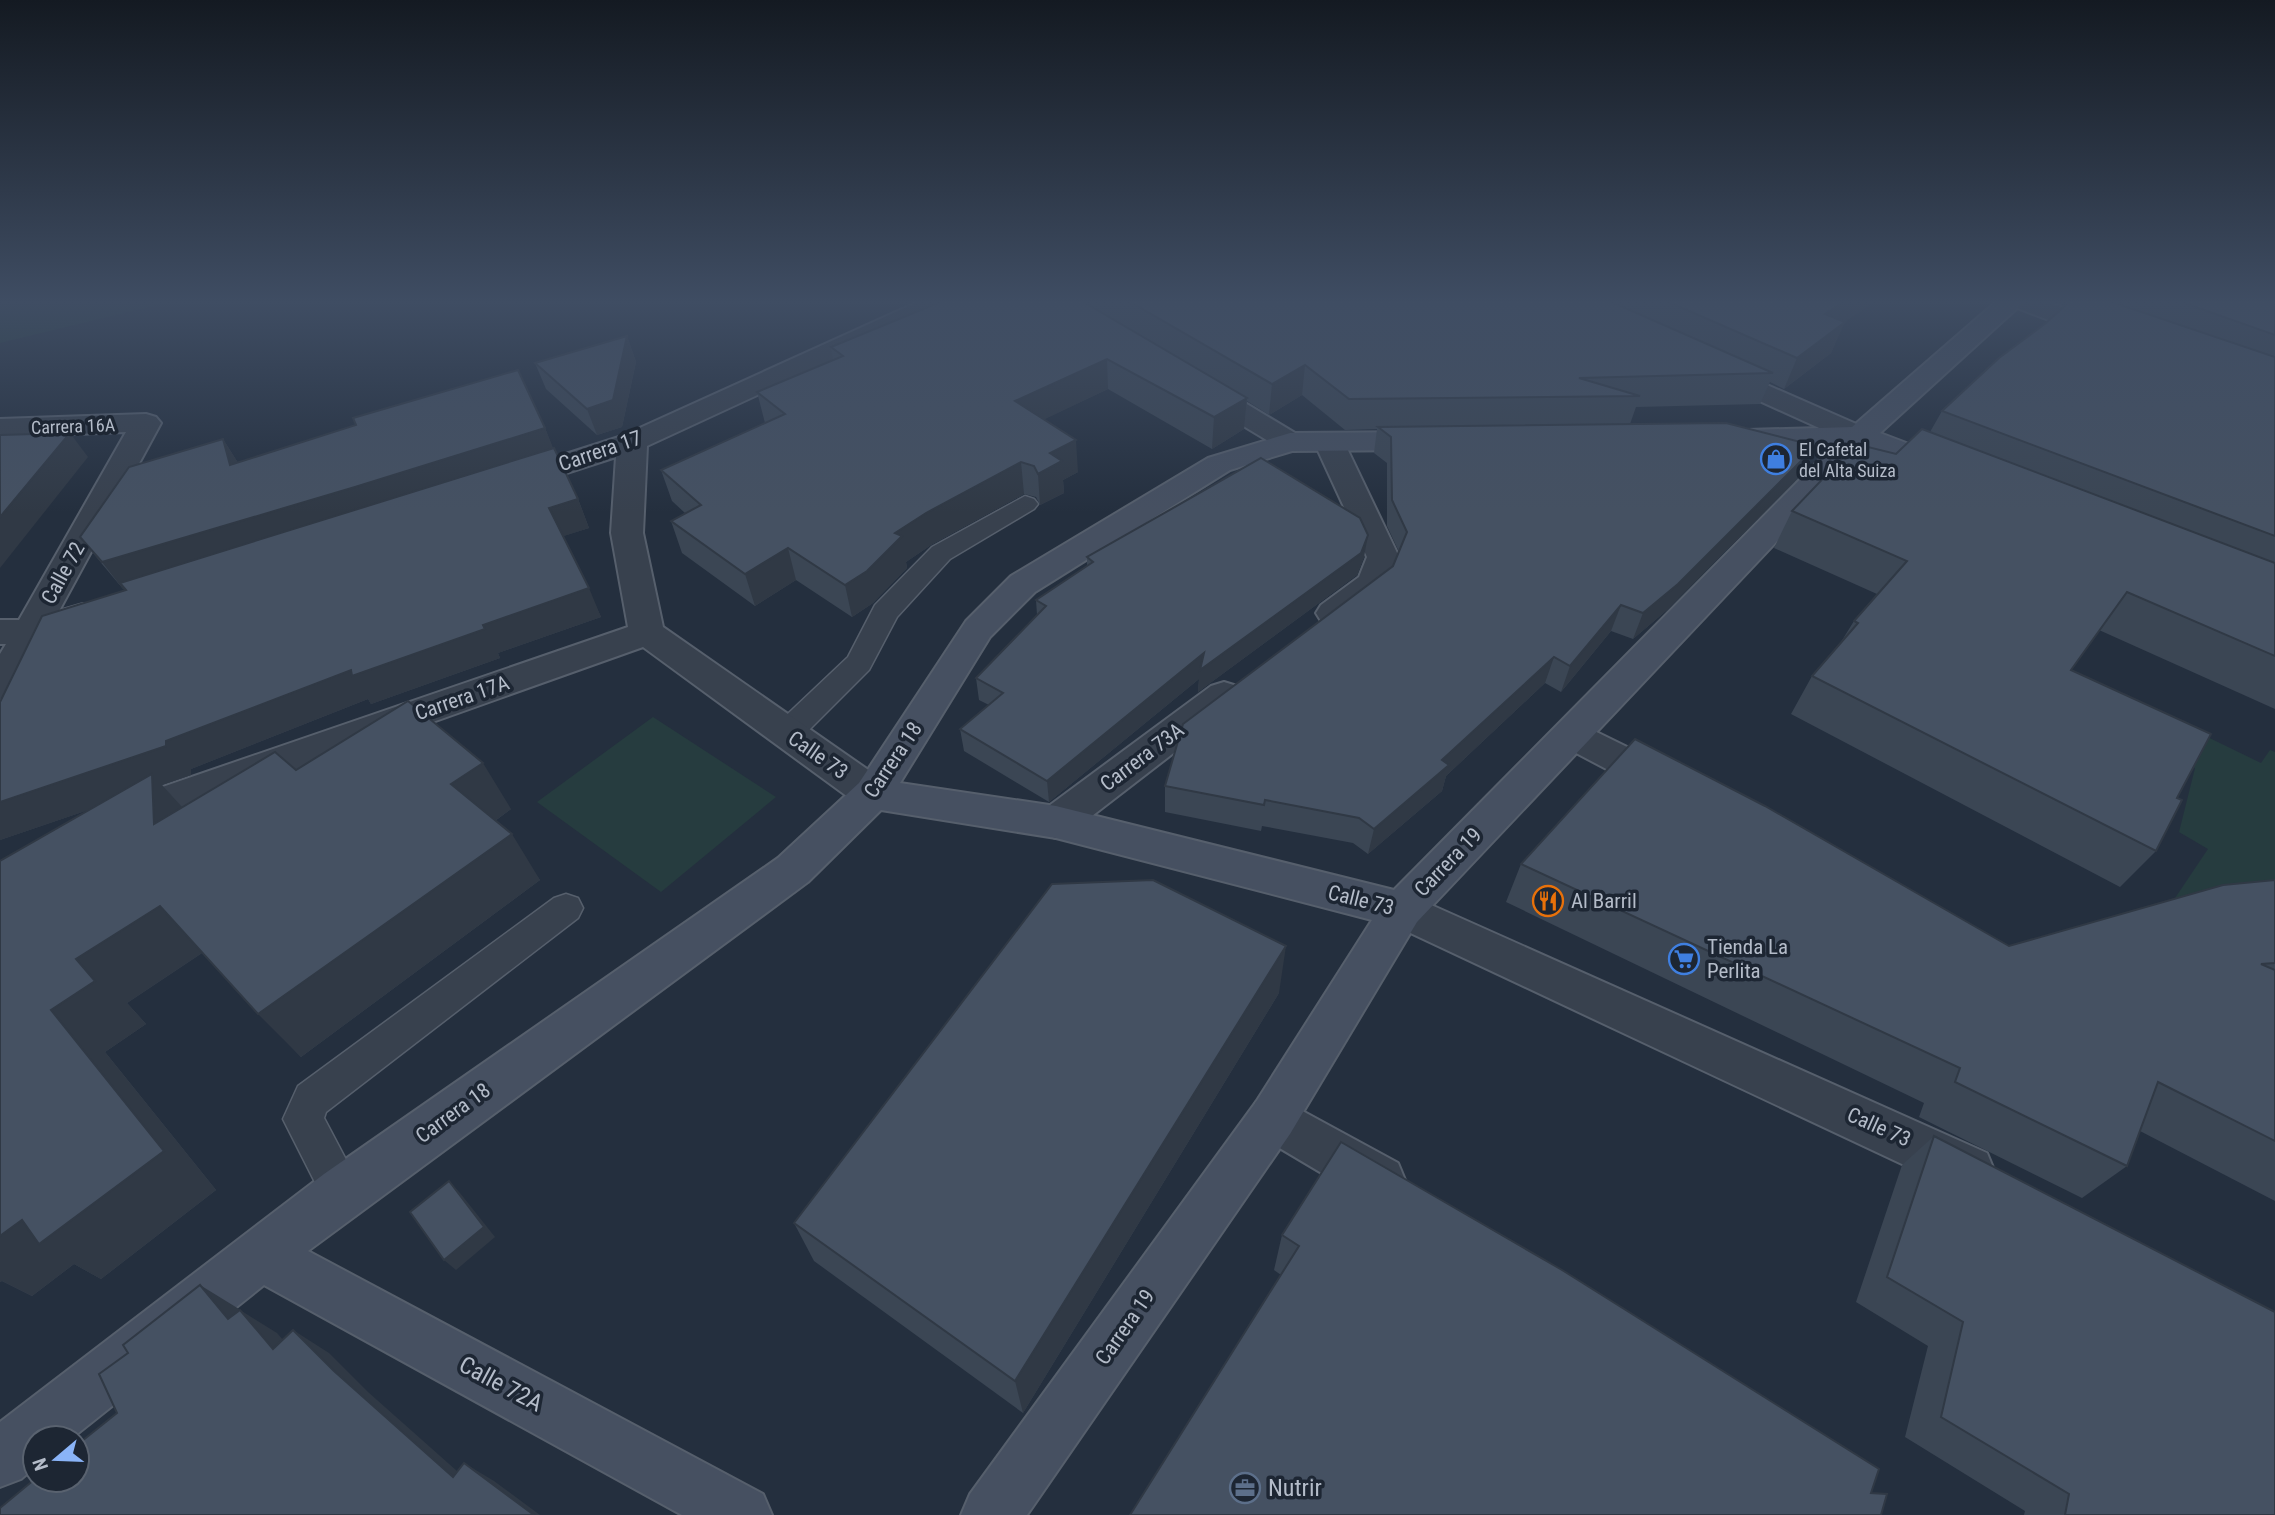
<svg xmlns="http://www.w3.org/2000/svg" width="2275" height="1515" viewBox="0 0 2275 1515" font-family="'Roboto Condensed',sans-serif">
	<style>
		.green { fill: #263c3f }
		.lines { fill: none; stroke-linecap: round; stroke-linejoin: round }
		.lane-casing { stroke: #565f6c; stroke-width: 3 }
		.street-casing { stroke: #565f6c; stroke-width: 4 }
		.secondary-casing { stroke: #565f6c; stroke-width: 4 }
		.lane { fill: #38414e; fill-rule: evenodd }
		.street { fill: #38414e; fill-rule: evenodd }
		.secondary { fill: #465061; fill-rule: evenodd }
		.wall { fill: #3b4654 }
		.shaded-wall { fill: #303945 }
		.building { fill: #455162; stroke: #303945; stroke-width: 2 }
		.labels { text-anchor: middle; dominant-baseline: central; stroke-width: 7; stroke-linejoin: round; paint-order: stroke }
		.far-street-label { font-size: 18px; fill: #b4bcc9; stroke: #1d2633 }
		.far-poi-label { font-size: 18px; fill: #b4bcc9; stroke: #1d2633; text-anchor: start }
		.street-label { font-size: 21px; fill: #b4bcc9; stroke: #1d2633 }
		.poi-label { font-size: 21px; fill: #b4bcc9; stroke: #1d2633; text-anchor: start }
		.near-street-label { font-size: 24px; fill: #b4bcc9; stroke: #1d2633 }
		.near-poi-label { font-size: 24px; fill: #b4bcc9; stroke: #1d2633; text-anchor: start }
	</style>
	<rect width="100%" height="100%" fill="#242f3e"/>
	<g class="green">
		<polygon points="0,300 178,300 0,343"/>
		<polygon points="2123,696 2261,763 2270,750 2275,752 2275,901 2165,913 2208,849 2179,832 2195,768 2112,722"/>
		<polygon points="653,717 776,797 661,892 537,802"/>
	</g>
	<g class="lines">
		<g class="lane-casing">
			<g id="lane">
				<polygon points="1025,496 1034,499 1038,504 1034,509 950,559 897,617 869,670 798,741 787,744 776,741 772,733 776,725 848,657 875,605 932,547"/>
				<polygon points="566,894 578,898 583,908 578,918 326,1112 324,1118 363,1192 357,1206 342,1212 327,1206 283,1119 298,1086 554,898"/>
			</g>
		</g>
		<g class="street-casing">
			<g id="street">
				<polygon points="922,300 956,300 952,305 647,446 643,533 663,627 887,783 893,794 887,805 873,809 859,805 643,647 138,827 124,832 110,827 104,816 110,805 628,627 611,533 616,457 511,491 500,489 496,482 500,475 622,436"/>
				<polygon points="2005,300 2042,300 2114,326 2118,332 2114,338 2096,338 2009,305"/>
				<polygon points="1719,364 1870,430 1875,436 1870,442 1860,445 1850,442 1709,378 1705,372 1709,366"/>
				<polygon points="1202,381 1212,383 1300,436 1305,442 1300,448 1290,451 1280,448 1192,395 1188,389 1192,383"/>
				<polygon points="146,414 156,417 161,423 59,611 83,604 95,607 100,615 95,623 43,640 13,695 0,699 0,654 6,644 0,644 0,620 19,620 126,432 0,437 0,419"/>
				<path d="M 1329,433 L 1339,436 L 1344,442 L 1399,557 C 1396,567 1393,579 1387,588 C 1373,606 1343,627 1321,621 L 1316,613 L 1321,605 L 1359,577 L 1367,557 L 1314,442 L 1319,436 Z"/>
				<polygon points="1224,682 1237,686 1242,695 1237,704 1070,833 1056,838 1042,833 1036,822 1042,811 1211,686"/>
				<polygon points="1572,720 1678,772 1684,782 1678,792 1664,797 1650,792 1559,744 1553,734 1559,724"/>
				<polygon points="1402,892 1987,1153 1994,1170 1987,1187 1969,1194 1951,1187 1387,922 1381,910 1387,898"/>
				<polygon points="1273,1095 1398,1163 1405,1180 1398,1197 1380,1205 1362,1197 1256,1134 1249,1118 1256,1102"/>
			</g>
		</g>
		<g class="secondary-casing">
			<polygon id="secondary" points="1998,300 2026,300 1880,433 1959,463 1963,469 1959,475 1948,478 1937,475 1865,448 1417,922 1290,1134 1027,1515 961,1515 970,1494 1256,1102 1372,920 1056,838 881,810 808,882 308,1251 763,1494 772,1515 682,1515 264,1285 72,1438 35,1438 35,1467 21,1479 0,1487 0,1422 324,1174 778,858 859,783 966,621 1011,576 1208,458 1290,433 1426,432 1436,435 1441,441 1436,447 1426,450 1292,451 1230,470 1035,592 990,637 900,783 1056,806 1394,890 1834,445 1724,446 1714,443 1709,437 1714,431 1852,427"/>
		</g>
		<use href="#lane" class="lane"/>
		<use href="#street" class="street"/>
		<use href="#secondary" class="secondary"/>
	</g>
	<g class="wall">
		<polygon points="945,300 1877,300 1844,322 1831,353 1784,389 1770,382 1760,404 1636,407 1630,424 1804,472 1667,610 1633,639 1611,631 1561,692 1545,683 1446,776 1442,791 1368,854 1353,843 1262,826 1261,831 1165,812 1165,786 1393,566 1399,552 1387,526 1387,463 1374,453 1377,429 1345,430 1302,395 1269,415 1247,401 1244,429 1212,449 1108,389 1044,419 1078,472 1063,480 1064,493 1040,505 1036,497 1024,494 931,545 906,562 907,568 873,603 852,617 796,580 755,606 682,553 671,521 685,513 672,501 661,470 765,423 757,392 833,360 831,347"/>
		<polygon points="2058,300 2275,300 2275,709 2099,630 2071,670 2177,798 2156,851 2120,887 1791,714 1812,676 1841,642 1854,621 1877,594 1774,548 1792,511 1896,454 1930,432 1942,411 2046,323 2068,304"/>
		<polygon points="627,336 636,362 622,427 597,435 546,389 535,363"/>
		<polygon points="356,425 545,428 553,449 578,499 589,528 563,536 601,617 498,653 500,658 371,704 368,699 191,769 191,775 162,785 182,807 296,770 511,809 495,821 540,880 301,1057 202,953 127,1003 146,1024 105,1052 216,1190 101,1279 74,1264 32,1296 2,1281 0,1282 0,861 91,809 0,840 126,590 123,589 102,564 80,537 223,439 238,463"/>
		<polygon points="1087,557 1364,557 1357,575 1198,692 1199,679 1049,802 964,751 960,729 989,705 979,700 976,678 1037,615 1036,600 1087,566"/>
		<polygon points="1521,864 2009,946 2275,880 2275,1201 2140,1131 2127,1166 2082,1198 1919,1117 1924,1103 1506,902"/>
		<polygon points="1279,993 1023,1413 814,1261 794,1223"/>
		<polygon points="1934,1136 2275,1515 2024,1515 2025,1511 1905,1437 1928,1346 1856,1302 1902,1165"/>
		<polygon points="1282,1235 1871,1493 1881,1515 1281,1275 1274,1270"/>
	</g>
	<g class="shaded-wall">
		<polygon points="1846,300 1877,300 1811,345 1825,314"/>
		<polygon points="1845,322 1831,353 1784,389 1797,358"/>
		<polygon points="627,336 636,362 622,427 597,435 587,409"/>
		<polygon points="1107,359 1108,389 1018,432 1015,401"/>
		<polygon points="1305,365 1302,395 1269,415 1272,384"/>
		<polygon points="1247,398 1244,429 1212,449 1214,417"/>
		<polygon points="545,428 556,455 125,588 123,589 102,562"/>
		<polygon points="70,433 88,457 0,568 0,517"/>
		<polygon points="223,439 240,466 230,465"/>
		<polygon points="1076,440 1078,472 1063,480 1064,493 1040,505 1038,474 1050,453"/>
		<polygon points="1816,446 1804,472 1667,610 1633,639 1643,613"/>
		<polygon points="1021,462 1024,494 931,545 906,562 907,568 873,603 852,617 845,585 895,533 926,513"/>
		<polygon points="578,499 589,528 561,537 549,508"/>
		<polygon points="1368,535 1364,557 1357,575 1198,692 1199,679 1049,802 1047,781 1204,653"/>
		<polygon points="788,548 796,580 755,606 745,574"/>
		<polygon points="589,588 601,617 498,653 500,658 371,704 368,699 191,769 191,775 162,785 194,820 154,824 153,788 0,840 0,802 166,741 351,670"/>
		<polygon points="1621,605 1611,631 1561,692 1570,666"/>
		<polygon points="1554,657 1545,683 1446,776 1442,791 1368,854 1374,829 1442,760"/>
		<polygon points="483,763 511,809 481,831 451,784"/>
		<polygon points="512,834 540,880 301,1057 258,1014"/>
		<polygon points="160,906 205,951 127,1003 146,1024 105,1052 216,1190 101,1279 74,1264 32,1296 2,1281 0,1282 0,1236 51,1010 76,959"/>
		<polygon points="1286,946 1279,993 1023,1413 1015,1381"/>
		<polygon points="449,1181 460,1193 495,1237 456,1270 444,1260"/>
		<polygon points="200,1285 239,1309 266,1342 228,1319"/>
		<polygon points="240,1310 277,1333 310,1371 273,1349"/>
		<polygon points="293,1330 329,1353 368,1392 484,1495 453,1477 334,1371"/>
		<polygon points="464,1463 494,1481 540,1515 534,1515"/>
	</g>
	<g class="building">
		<polygon points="945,300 1080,300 1247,398 1214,417 1107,359 1015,401 1076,440 1050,453 1062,461 1038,474 1034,466 1021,462 926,513 895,533 902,536 867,571 845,585 788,548 745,574 671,521 701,505 661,470 785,414 757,392 843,356 831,347"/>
		<polygon points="1127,300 1607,300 1773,373 1579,378 1640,396 1349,399 1305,365 1272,384"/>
		<polygon points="1664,300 1846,300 1825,314 1845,322 1797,358"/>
		<polygon points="2071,300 2106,300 2275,357 2275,536 1942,411 1999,358 2046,323"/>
		<polygon points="2176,300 2275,300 2275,335"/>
		<polygon points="627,336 613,400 587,409 535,363"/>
		<polygon points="518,370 545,428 355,487 102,562 80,537 129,467 223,439 230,465 356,425 353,418"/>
		<polygon points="1726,423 1816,446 1678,584 1643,613 1621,605 1570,666 1554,657 1442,760 1449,765 1374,829 1359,818 1265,800 1264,805 1165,786 1183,724 1393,566 1407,532 1392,500 1391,437 1378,427"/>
		<polygon points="1922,429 2275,563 2275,656 2127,592 2071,670 2211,734 2177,798 2182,800 2156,851 1812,676 1858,623 1854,621 1907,561 1792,511 1856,444 1896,454"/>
		<polygon points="70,433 0,517 0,435"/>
		<polygon points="554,448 578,499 549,508 589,588 483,625 485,629 352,676 351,670 166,741 166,746 0,802 0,702 42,616 126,590 120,583"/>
		<polygon points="1261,458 1360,518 1368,535 1361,553 1200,670 1204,653 1047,781 960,729 1003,693 976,678 1046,606 1036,600 1093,562 1087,557"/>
		<polygon points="408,701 483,763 451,784 512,834 258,1014 160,906 76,959 95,981 51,1010 164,1151 39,1244 22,1220 0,1236 0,861 152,774 154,824 275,752 296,770"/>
		<polygon points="1635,739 1765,806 2009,946 2223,885 2275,880 2275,963 2261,964 2275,970 2275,1141 2158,1082 2127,1166 1955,1082 1960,1068 1521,864"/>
		<polygon points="1153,880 1286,946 1015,1381 794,1223 1052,884"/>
		<polygon points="1934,1136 2275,1312 2275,1515 2065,1515 2069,1494 1941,1417 1963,1322 1887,1277"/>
		<polygon points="1341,1142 1562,1270 1879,1469 1871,1493 1887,1494 1881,1515 1130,1515 1299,1246 1282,1235"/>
		<polygon points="449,1181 484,1227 444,1260 410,1212"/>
		<polygon points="200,1285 228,1319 240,1310 273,1349 293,1330 334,1371 453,1477 464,1463 534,1515 0,1515 0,1508 35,1479 77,1480 77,1445 117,1413 99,1374 128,1353 123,1345"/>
	</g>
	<linearGradient id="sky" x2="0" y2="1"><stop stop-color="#141a22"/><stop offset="0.59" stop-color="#3f4d63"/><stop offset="1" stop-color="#3f4d63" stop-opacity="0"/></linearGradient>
	<rect width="2275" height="512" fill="url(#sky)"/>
	<defs>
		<g id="shop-ring" transform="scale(1.575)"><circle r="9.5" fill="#1d2633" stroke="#3f7fe0" stroke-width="1.5"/><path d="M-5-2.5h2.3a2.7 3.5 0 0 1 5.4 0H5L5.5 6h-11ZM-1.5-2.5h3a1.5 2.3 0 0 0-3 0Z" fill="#3f7fe0"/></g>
		<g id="restaurant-ring" transform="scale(1.575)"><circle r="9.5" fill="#1d2633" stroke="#e8710a" stroke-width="1.5"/><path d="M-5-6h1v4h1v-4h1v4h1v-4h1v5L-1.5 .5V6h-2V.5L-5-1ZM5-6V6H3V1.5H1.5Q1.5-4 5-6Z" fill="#e8710a"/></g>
		<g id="supermarket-ring" transform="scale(1.575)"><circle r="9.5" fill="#1d2633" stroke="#3f7fe0" stroke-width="1.5"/><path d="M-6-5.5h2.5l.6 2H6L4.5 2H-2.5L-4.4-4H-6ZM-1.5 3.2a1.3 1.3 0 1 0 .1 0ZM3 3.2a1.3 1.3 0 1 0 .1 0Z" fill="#3f7fe0"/></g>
		<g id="office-ring" transform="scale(1.575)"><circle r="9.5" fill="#1d2633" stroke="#5c6f8a" stroke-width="1.5"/><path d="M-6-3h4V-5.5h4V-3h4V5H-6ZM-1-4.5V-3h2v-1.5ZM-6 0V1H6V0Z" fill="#5c6f8a"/></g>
	</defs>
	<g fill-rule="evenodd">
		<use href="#shop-ring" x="1776" y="459"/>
		<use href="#restaurant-ring" x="1548" y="901"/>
		<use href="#supermarket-ring" x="1684" y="959"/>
		<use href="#office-ring" x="1245" y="1488"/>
	</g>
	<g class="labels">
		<g class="far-street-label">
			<text transform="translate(73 426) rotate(-2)">Carrera 16A</text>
		</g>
		<g class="far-poi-label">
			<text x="1799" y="449">El Cafetal<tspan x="1799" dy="21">del Alta Suiza</tspan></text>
		</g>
		<g class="street-label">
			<text transform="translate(600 451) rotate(-19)">Carrera 17</text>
			<text transform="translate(63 573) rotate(-61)">Calle 72</text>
			<text transform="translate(462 698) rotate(-19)">Carrera 17A</text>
			<text transform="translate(818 755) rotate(35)">Calle 73</text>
			<text transform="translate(1142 757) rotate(-37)">Carrera 73A</text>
			<text transform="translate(893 760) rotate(-56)">Carrera 18</text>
			<text transform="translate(1448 862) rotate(-46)">Carrera 19</text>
			<text transform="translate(1361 900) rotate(14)">Calle 73</text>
			<text transform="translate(453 1113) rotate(-36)">Carrera 18</text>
			<text transform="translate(1879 1127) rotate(24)">Calle 73</text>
			<text transform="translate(1125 1327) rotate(-55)">Carrera 19</text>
		</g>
		<g class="poi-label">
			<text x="1571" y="901">Al Barril</text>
			<text x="1707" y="947">Tienda La<tspan x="1707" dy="24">Perlita</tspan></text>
		</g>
		<g class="near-street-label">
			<text transform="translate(501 1384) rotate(28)">Calle 72A</text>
		</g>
		<g class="near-poi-label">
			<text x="1268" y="1488">Nutrir</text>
		</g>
	</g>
	<g transform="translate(56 1459) rotate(251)"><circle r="33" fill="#1d2633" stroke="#59626f" stroke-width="2"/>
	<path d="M0-5L12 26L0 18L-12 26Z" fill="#8ab4f8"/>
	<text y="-10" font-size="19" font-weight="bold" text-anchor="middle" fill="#b4bcc9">N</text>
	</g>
</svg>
